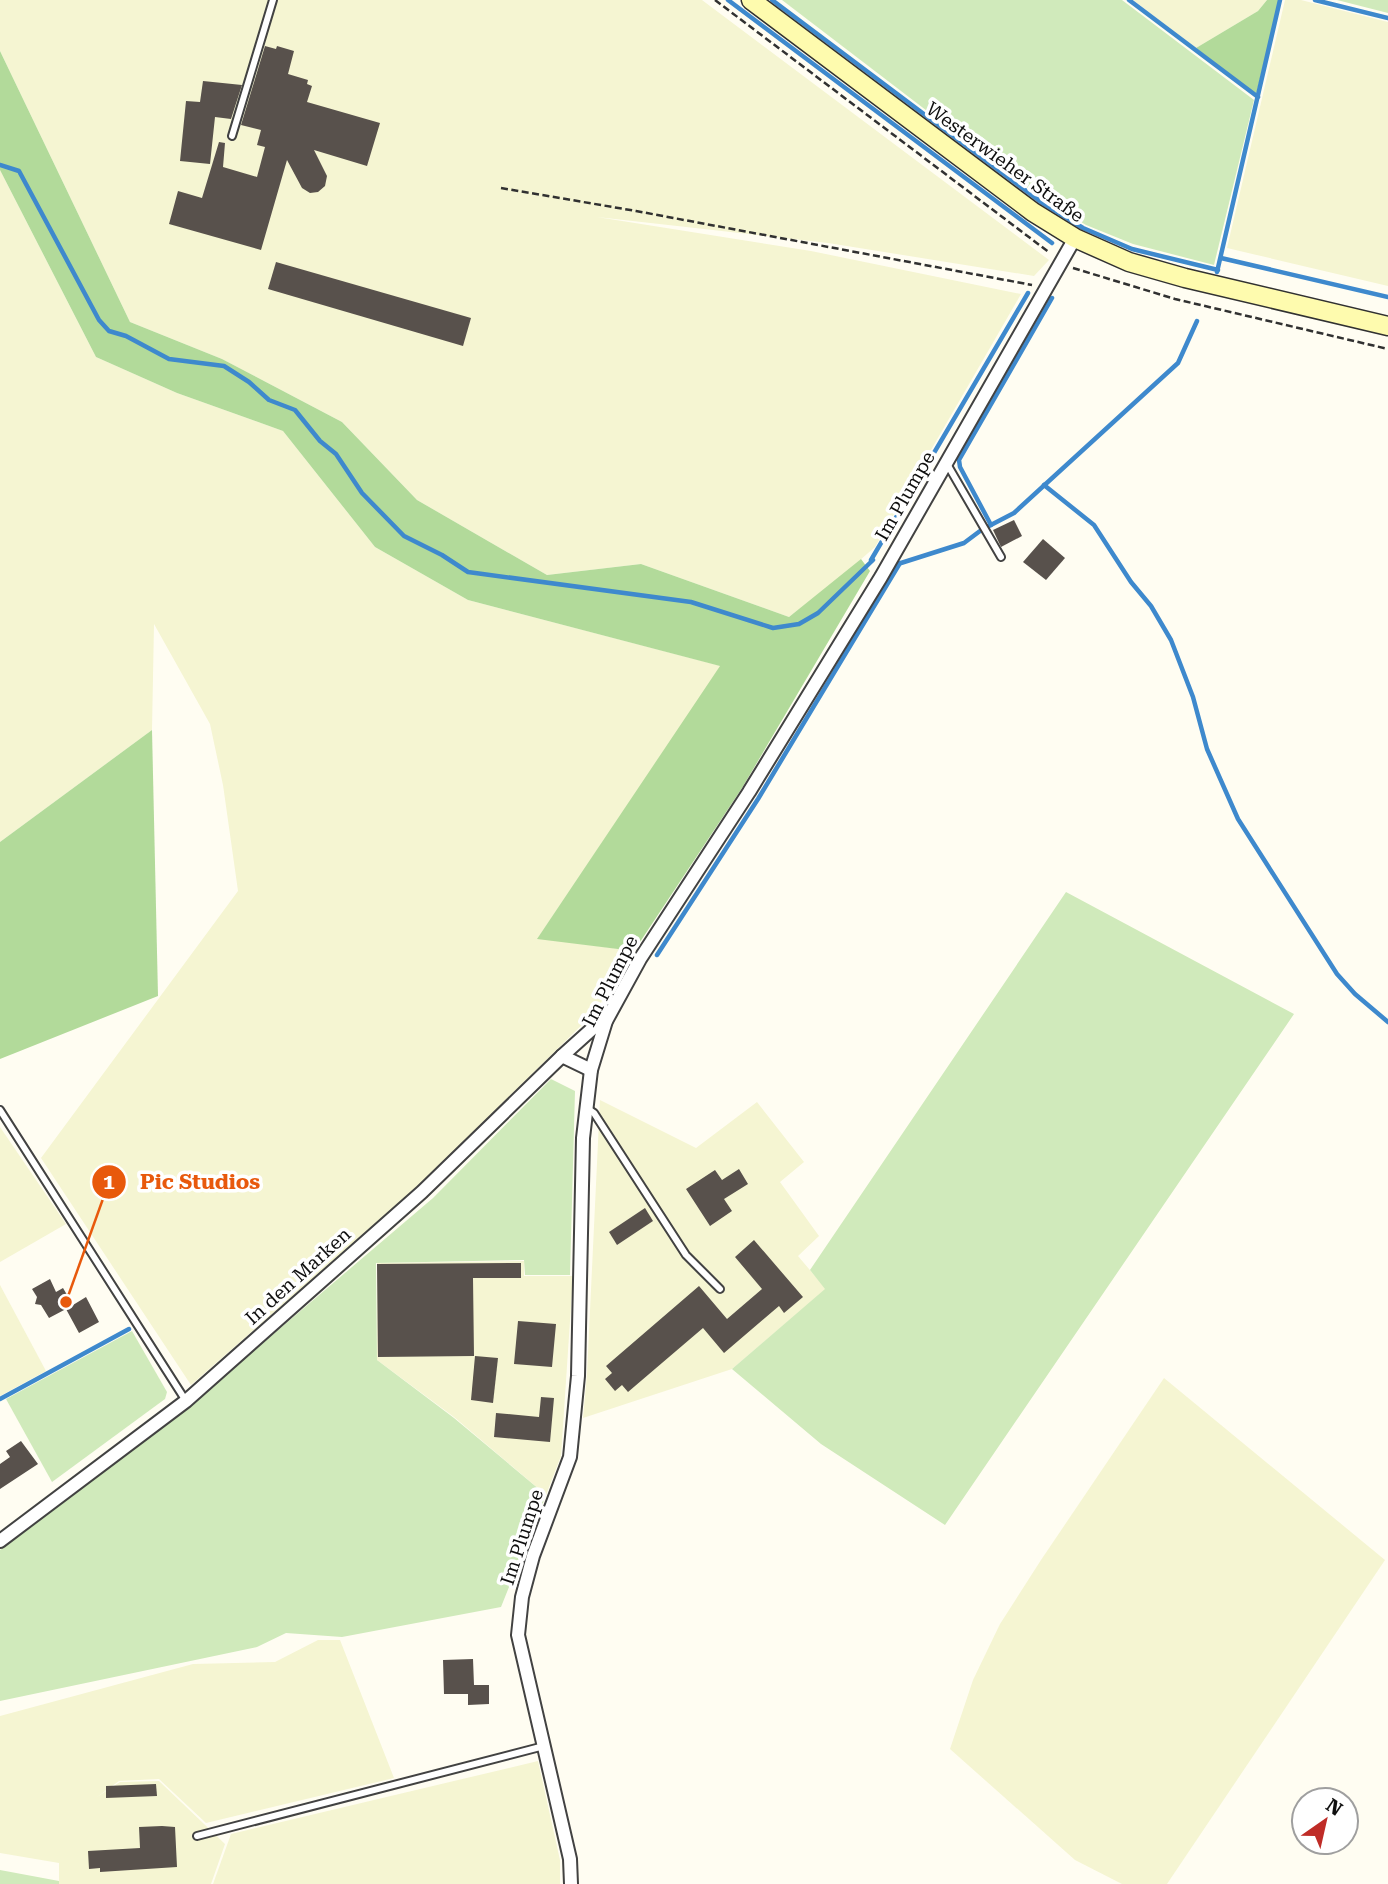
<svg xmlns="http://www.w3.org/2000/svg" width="1388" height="1884" viewBox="0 0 1388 1884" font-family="'Roboto Serif',serif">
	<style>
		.farmland { fill: #f5f5d2 }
		.green { fill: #d0eabb }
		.forest { fill: #b2da9a }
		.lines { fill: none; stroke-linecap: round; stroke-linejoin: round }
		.stream { stroke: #3e89cd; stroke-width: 4.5 }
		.building { fill: #58514c }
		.service-casing { stroke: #424242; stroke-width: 10 }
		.minor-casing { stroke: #424242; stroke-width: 16 }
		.secondary-casing { stroke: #313131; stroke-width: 21 }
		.path { stroke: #313131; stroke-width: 2.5; stroke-dasharray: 7 3.5; stroke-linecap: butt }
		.service { stroke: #fff; stroke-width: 6 }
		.minor { stroke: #fff; stroke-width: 12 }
		.secondary { stroke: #fefbae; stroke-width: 18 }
		.labels { text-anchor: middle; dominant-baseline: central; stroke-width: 7; stroke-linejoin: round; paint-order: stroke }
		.street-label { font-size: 19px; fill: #0f0f0f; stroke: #fff }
		.leader { fill: none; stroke: #e8590c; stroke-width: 2.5 }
		.callout-dot { fill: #e8590c; stroke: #fff; stroke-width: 2.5 }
		.mark-label { font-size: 21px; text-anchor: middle; font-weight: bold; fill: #fff }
		.callout-label { font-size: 21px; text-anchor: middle; font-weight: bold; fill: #e8590c; stroke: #fff; stroke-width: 7; stroke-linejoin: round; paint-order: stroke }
	</style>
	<rect width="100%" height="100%" fill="#fffdf2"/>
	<g class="farmland">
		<polygon points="0,0 702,0 1049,260 1034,276 828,243 597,217 811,251 1021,294 875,547 844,574 789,617 641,564 547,575 417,500 342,422 222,359 130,322 0,51"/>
		<polygon points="1133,0 1267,0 1258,11 1196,48"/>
		<polygon points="1285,0 1301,0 1388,22 1388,286 1227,248"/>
		<polygon points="0,170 96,357 177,393 283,431 375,547 468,600 721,666 538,938 634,951 594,1013 418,1186 191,1385 41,1158 238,891 223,785 210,724 154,624 152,730 0,842"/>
		<polygon points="600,1100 696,1148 757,1102 804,1162 780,1182 819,1236 798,1256 826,1289 732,1369 583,1418 587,1374"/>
		<polygon points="0,1127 66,1224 0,1262"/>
		<polygon points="524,1261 524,1276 573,1276 561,1456 546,1495 454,1417 377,1360 377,1263"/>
		<polygon points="0,1285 46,1371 0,1396"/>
		<polygon points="1164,1378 1385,1560 1167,1884 1122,1884 1075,1860 950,1749 973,1680 1000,1624 1041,1560"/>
		<polygon points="318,1640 340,1640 394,1778 206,1823 159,1779 119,1781 97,1797 120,1782 159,1781 225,1844 211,1884 59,1884 59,1863 0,1853 0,1716 193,1664 275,1662"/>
		<polygon points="538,1761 560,1860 560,1884 213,1884 231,1834"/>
	</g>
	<g class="green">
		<polygon points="782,0 1122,0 1254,100 1214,265 1133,244 1086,225 1041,198"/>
		<polygon points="1337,0 1388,0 1388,13"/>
		<polygon points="1066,892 1294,1014 945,1525 821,1444 732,1369 825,1289 810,1270"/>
		<polygon points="551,1079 575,1091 570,1275 525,1275 524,1260 376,1263 377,1360 454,1418 546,1495 501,1607 342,1637 286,1633 257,1647 0,1701 0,1550 190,1405 433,1198"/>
		<polygon points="132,1331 167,1392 165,1399 52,1482 6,1399"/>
		<polygon points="0,1870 59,1881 59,1884 0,1884"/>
	</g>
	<g class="forest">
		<polygon points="1267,0 1279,0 1256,95 1196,48 1258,11"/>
		<polygon points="0,51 130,322 222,359 342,422 417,500 547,575 641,564 789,617 861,559 870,571 742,788 634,951 537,939 720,666 468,600 375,547 283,431 177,393 96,357 0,170"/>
		<polygon points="152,730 158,996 0,1059 0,842"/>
	</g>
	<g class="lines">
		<g class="stream">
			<polyline points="728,0 1052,243"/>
			<polyline points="772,0 1041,202 1083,228 1132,249 1218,270"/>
			<polyline points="1129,0 1258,97"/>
			<polyline points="1315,0 1388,18"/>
			<polyline points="0,165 19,171 99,320 109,331 126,336 169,359 224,366 249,382 269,400 295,410 320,441 336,454 362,493 404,536 442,555 468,572 691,602 773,628 799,624 818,613 873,560"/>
			<polyline points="1221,258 1388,297"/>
			<polyline points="1217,272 1280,0"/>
			<polyline points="1044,485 1094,525 1131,582 1151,606 1171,640 1193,697 1207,749 1238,819 1337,974 1355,994 1388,1022"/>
			<polyline points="991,525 960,467 959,460 1052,298"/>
			<polyline points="987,527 1014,513 1178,363 1197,321"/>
			<polyline points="871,560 1028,293"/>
			<polyline points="901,563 964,543 980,531"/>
			<polyline points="657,955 758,799 900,563"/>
			<polyline points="0,1399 129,1329"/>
		</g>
	</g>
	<g class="building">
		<polygon points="265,46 276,49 277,46 294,51 288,74 308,80 307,84 312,86 307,102 380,123 367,166 314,150 327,176 325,186 318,192 310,193 302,188 287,160 261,250 169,224 178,191 202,198 219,142 225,143 223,167 257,177 265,147 257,145 261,130 241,125"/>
		<polygon points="203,81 242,85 231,119 215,117 210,164 180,161 186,101 200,102"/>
		<polygon points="276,262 471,318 463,346 268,289"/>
		<polygon points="1014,520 1022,536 1001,547 993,530"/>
		<polygon points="1043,539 1065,558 1046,580 1023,562"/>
		<polygon points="739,1169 748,1184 724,1199 732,1211 710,1226 686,1189 715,1170 722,1180"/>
		<polygon points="645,1208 653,1221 617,1245 609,1232"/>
		<polygon points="754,1240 803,1297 784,1313 779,1306 724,1353 703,1328 628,1392 622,1385 615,1391 605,1379 612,1373 606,1366 699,1286 727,1319 762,1289 735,1257"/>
		<polygon points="521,1263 521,1278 473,1278 474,1356 378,1357 377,1264"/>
		<polygon points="50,1279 56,1292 63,1288 73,1305 86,1297 99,1322 79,1333 66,1309 49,1318 41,1305 35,1304 37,1297 32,1289"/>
		<polygon points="518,1321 556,1324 552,1367 514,1364"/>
		<polygon points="475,1356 498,1358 493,1403 471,1400"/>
		<polygon points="541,1397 554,1398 550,1442 494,1437 496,1413 539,1417"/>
		<polygon points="21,1441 38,1464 0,1489 0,1464 10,1457 6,1451"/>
		<polygon points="473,1659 474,1685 489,1685 489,1704 468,1705 468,1694 444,1694 443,1660"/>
		<polygon points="156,1784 157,1796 106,1798 106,1786"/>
		<polygon points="162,1826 175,1827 177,1867 100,1872 100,1868 89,1869 88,1851 140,1848 139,1827"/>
	</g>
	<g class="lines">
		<g class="service-casing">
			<g id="service">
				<polyline points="232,136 273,0"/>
				<polyline points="947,464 1001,557"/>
				<polyline points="588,1109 594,1113 686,1255 720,1289"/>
				<polyline points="0,1110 186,1401"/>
				<polyline points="197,1836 544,1746"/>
			</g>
		</g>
		<g class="minor-casing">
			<g id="minor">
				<polyline points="562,1056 591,1070"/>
				<polyline points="0,1541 186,1401 422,1192 562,1056 592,1029 606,1021"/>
				<polyline points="571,1884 570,1859 518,1635 522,1597 533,1556 570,1457 578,1376 583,1138 591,1070 606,1021 640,959 749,792 881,577 1075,238"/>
			</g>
		</g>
		<g class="secondary-casing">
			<polyline id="secondary" points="751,0 1033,212 1075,238 1129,262 1185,278 1388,326"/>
		</g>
		<g class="path">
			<polyline points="715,0 1050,253"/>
			<polyline points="501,188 636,211 1032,285"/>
			<polyline points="1073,268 1175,299 1388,349"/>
		</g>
		<use href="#service" class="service"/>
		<use href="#minor" class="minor"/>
		<use href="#secondary" class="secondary"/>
	</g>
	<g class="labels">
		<g class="street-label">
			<text transform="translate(1005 162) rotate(36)">Westerwieher Straße</text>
			<text transform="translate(905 496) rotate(-60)">Im Plumpe</text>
			<text transform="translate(610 981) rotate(-63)">Im Plumpe</text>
			<text transform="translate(298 1276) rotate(-42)">In den Marken</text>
			<text transform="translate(522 1537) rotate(-72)">Im Plumpe</text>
		</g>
	</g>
	<path class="leader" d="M66 1302L109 1182"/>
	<g class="callout-dot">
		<circle cx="66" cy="1302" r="7"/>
		<circle cx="109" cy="1182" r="18"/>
	</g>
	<g class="mark-label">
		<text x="109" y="1189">1</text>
	</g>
	<g class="callout-label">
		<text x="200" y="1189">Pic Studios</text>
	</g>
	<g transform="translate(1325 1821) rotate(34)"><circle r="33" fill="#ffffff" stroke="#9f9f9f" stroke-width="2"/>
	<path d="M0-5L12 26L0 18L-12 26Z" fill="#bf2c27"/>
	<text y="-10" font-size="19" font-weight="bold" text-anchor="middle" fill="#0f0f0f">N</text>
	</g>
</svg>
